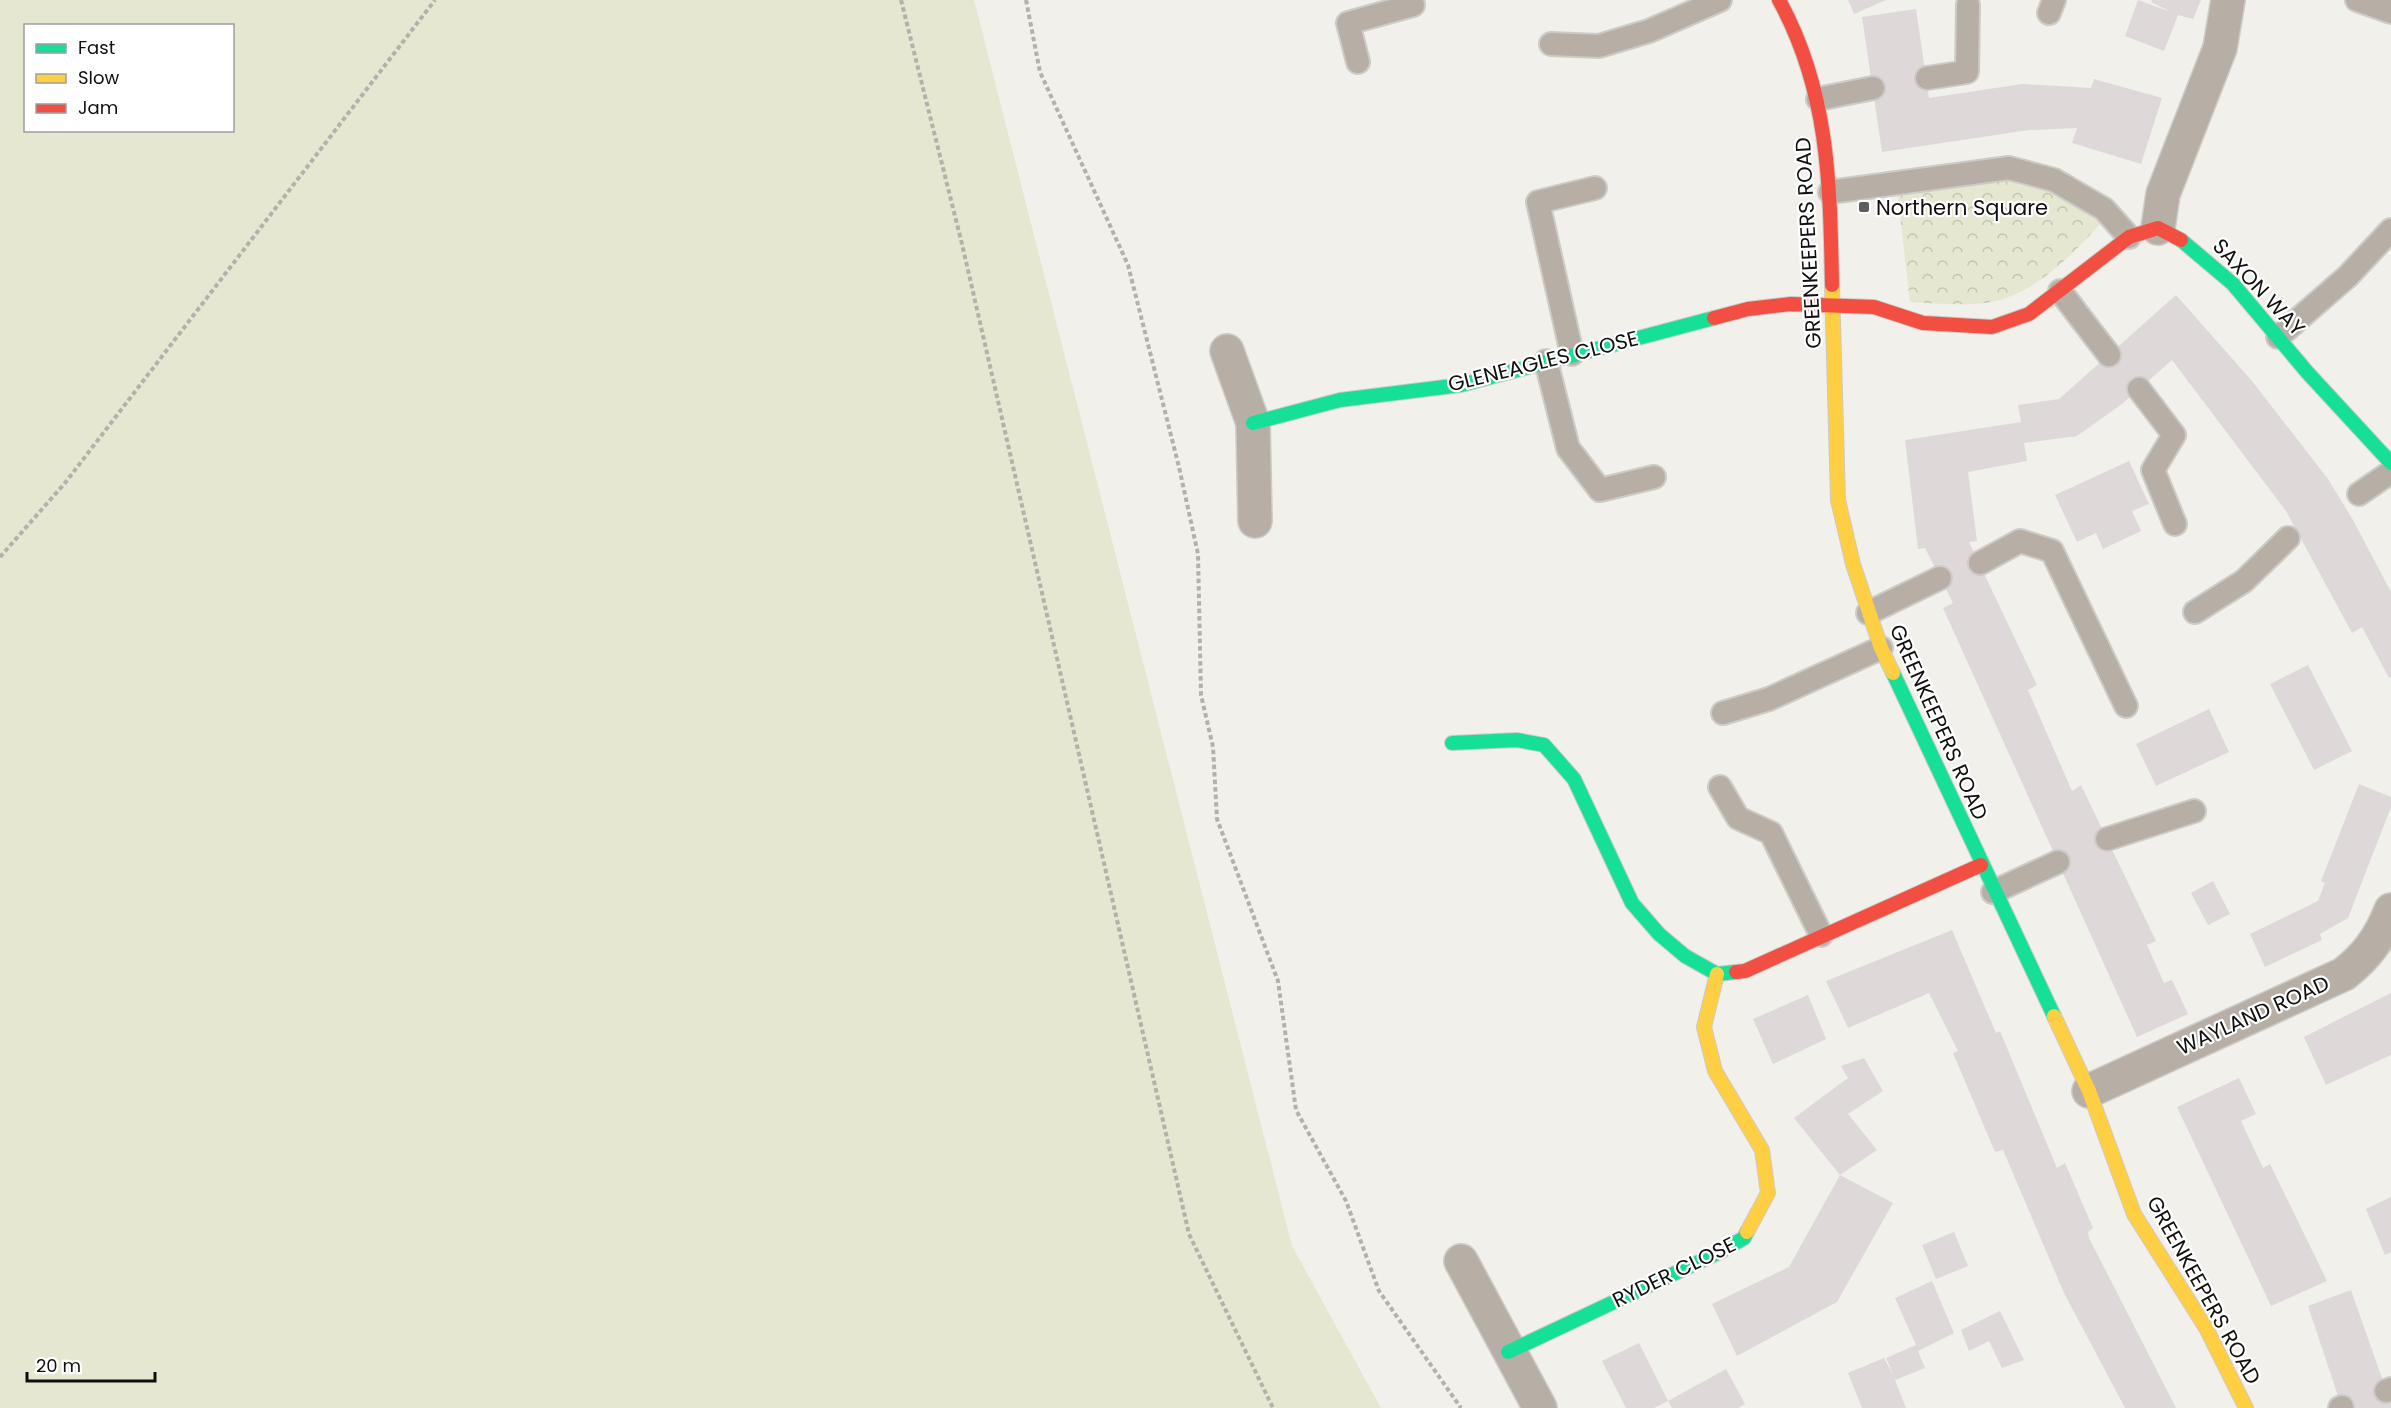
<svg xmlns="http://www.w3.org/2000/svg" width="2391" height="1408" viewBox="0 0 2391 1408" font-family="Poppins,sans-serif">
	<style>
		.green { fill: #e5e7d0; fill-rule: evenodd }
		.park { fill: url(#park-crowns) }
		.building { fill: #dfd8d8 }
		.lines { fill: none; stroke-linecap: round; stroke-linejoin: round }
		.lane-casing { stroke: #cccbc8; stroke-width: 26 }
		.street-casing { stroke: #cccbc8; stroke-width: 36 }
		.fast-casing { stroke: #cccbc8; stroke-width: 16 }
		.slow-casing { stroke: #cccbc8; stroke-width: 16 }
		.jam-casing { stroke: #cccbc8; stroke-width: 16 }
		.path { stroke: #b5b0aa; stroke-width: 4; stroke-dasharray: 4.5 3; stroke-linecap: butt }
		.lane { stroke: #b7afa6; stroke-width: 22 }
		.street { stroke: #b7afa6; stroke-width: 33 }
		.fast { stroke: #16e098; stroke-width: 14 }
		.slow { stroke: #ffcf43; stroke-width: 14 }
		.jam { stroke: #f24e42; stroke-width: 14 }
		.poi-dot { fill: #5f5e5b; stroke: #fff; stroke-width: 2 }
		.labels { text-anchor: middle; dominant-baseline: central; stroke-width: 4.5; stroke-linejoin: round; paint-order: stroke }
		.poi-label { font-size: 21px; fill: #100f0d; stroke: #fff; text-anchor: start }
		.street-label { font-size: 21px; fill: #100f0d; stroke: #fff }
	</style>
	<defs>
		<pattern id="park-crowns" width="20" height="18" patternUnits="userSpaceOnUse" patternTransform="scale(1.5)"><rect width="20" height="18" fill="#e5e7d0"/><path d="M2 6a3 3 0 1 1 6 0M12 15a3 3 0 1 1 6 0" fill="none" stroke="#c3c5b1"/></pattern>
	</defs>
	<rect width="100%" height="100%" fill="#f1f0eb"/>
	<path class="green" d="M 0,0 L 974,0 L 1292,1246 L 1381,1408 L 0,1408 ZM 26,26 L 232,26 L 232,130 L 26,130 Z"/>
	<path class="park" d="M 2010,175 L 2055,190 L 2102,222 C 2071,256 2034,296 1985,303 C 1961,306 1934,303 1910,302 L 1897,188 Z"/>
	<g class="building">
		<polygon points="1848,0 1886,0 1854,14"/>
		<polygon points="2138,0 2171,12 2151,2 2152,0 2201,0 2193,19 2178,15 2164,51 2125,36"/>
		<polygon points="1916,9 1929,98 2022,84 2091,88 2094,79 2162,98 2141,164 2072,143 2077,128 2029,130 1882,152 1862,17"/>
		<polygon points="2176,295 2252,381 2328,479 2353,520 2391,592 2391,677 2389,678 2362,627 2352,633 2286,511 2172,360 2122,404 2077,436 2024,443 2027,461 1968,472 1977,541 1969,542 2037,685 2028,690 2072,791 2081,785 2156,941 2147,945 2164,983 2172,980 2188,1014 2137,1037 1943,608 1953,603 1925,548 1918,549 1905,440 2021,422 2018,405 2059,399"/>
		<polygon points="2129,461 2149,504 2132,511 2141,531 2103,549 2096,533 2077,542 2055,495"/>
		<polygon points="2308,665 2352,751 2314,770 2270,684"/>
		<polygon points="2209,709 2229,752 2156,786 2136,744"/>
		<polygon points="2359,784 2391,797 2391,807 2348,918 2320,934 2322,940 2265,967 2250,934 2318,901 2325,883 2321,881"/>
		<polygon points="2213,881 2230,914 2208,925 2191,893"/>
		<polygon points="1952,930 1996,1033 2000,1031 2057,1168 2065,1163 2093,1228 2088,1232 2089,1238 2176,1408 2125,1408 2064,1293 2003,1150 1995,1152 1953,1053 1958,1051 1929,993 1848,1028 1826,981"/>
		<polygon points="2391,993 2391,1055 2326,1085 2304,1037"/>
		<polygon points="1808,995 1826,1039 1773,1064 1753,1019"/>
		<polygon points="1864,1058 1883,1091 1848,1114 1877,1150 1840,1175 1794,1118 1848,1078 1841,1066"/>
		<polygon points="2239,1078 2256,1114 2241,1121 2263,1168 2270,1164 2327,1281 2271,1306 2177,1107"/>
		<polygon points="1840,1175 1893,1203 1837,1302 1737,1356 1712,1304 1789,1267"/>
		<polygon points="2391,1197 2391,1252 2385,1255 2366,1209"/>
		<polygon points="1954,1232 1968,1266 1936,1279 1922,1245"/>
		<polygon points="1932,1281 1954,1333 1918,1351 1925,1368 1895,1380 1906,1408 1862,1408 1848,1373 1884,1358 1894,1376 1886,1358 1916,1345 1895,1298"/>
		<polygon points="2351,1290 2391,1404 2391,1408 2342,1408 2308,1306"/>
		<polygon points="2000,1311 2024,1360 2002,1368 1989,1341 1969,1351 1961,1330"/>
		<polygon points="1639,1343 1668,1401 1654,1408 1626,1408 1602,1361"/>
		<polygon points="1726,1369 1745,1404 1738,1408 1672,1408 1668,1401"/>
	</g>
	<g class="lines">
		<g class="lane-casing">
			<g id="lane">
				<polyline points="2357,0 2391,12"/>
				<polyline points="2049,13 2054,0"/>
				<polyline points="1551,44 1599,46 1649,31 1720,0"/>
				<polyline points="1358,62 1348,23 1413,5 1412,0"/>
				<polyline points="1927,78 1967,72 1968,5"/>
				<polyline points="1818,99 1873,88"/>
				<polyline points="1830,192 2009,168 2054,180 2104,209 2129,237"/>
				<polyline points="2060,291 2109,355"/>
				<polyline points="2278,337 2348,276 2391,230"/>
				<polyline points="1572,354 1538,202 1595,188"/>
				<polyline points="1546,361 1568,448 1600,490 1654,477"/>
				<polyline points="2139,389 2174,435 2153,470 2175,524"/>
				<polyline points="2359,494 2391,472"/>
				<polyline points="1980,563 2020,541 2052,551 2126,706"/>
				<polyline points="2195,612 2244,581 2288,538"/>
				<polyline points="1868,613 1940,578"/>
				<polyline points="1723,713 1769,699 1881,648"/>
				<polyline points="1720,787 1738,818 1771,833 1821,935"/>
				<polyline points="2107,839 2194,811"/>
				<polyline points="1993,892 2058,862"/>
				<polyline points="2386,1391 2391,1389"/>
				<polyline points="2340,1408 2342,1407"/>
			</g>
		</g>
		<g class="street-casing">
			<g id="street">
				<polyline points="2158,228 2163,194 2220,48 2228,0"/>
				<polyline points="1227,351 1253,423 1255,521"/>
				<path d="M 2089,1091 L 2344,974 C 2367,956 2380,938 2391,910"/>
				<polyline points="1461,1261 1540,1408"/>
			</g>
		</g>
		<g class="fast-casing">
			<g id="fast">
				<polyline points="2181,240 2233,284 2307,372 2391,463"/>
				<polyline points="1253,423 1340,400 1461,385 1714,318"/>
				<polyline points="1893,673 2054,1016"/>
				<polyline points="1452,743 1517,740 1544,745 1574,779 1632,903 1659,934 1685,956 1717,974 1736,972"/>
				<polyline points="1508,1352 1720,1252 1744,1238 1747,1232"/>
			</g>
		</g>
		<g class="slow-casing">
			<g id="slow">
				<polyline points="1832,285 1838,500 1853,564 1881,648 1893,673"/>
				<polyline points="1717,974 1704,1027 1715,1071 1762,1150 1768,1193 1747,1232"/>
				<polyline points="2054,1016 2089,1091 2134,1214 2206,1328 2246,1408"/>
			</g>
		</g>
		<g class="jam-casing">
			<g id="jam">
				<path d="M 1779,0 C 1829,91 1830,183 1832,285"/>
				<polyline points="1714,318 1748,309 1791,304 1874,307 1923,323 1992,327 2029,314 2129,237 2158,228 2181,240"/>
				<polyline points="1736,972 1745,971 1981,865"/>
			</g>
		</g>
		<g class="path">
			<polyline points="901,0 962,244 1189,1234 1273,1408"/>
			<polyline points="1026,0 1040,72 1128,265 1179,467 1198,554 1201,695 1213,747 1217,819 1278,981 1296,1110 1346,1201 1379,1291 1461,1408"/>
			<polyline points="0,557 65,483 435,0"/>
		</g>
		<use href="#lane" class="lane"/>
		<use href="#street" class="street"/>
		<use href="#fast" class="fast"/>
		<use href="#slow" class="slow"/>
		<use href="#jam" class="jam"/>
	</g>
	<rect class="poi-dot" x="1858" y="201" width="12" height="12" rx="3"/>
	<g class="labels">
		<g class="poi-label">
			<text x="1876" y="207">Northern Square</text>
		</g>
		<g class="street-label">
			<text transform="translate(1808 243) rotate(-93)">GREENKEEPERS ROAD</text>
			<text transform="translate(2259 287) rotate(47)">SAXON WAY</text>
			<text transform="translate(1543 361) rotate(-14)">GLENEAGLES CLOSE</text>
			<text transform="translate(1939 722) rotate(66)">GREENKEEPERS ROAD</text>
			<text transform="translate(2253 1015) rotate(-24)">WAYLAND ROAD</text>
			<text transform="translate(1674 1272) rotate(-26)">RYDER CLOSE</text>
			<text transform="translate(2204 1290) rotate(61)">GREENKEEPERS ROAD</text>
		</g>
	</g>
	<rect x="24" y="24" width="210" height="108" fill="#ffffff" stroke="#9f9f9e" stroke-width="1.5"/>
	<rect x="36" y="44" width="30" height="9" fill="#16e098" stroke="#9f9f9e" stroke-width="1.5"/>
	<text x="78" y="54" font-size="18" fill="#100f0d">Fast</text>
	<rect x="36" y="74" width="30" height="9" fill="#ffcf43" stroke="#9f9f9e" stroke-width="1.5"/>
	<text x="78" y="84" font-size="18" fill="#100f0d">Slow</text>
	<rect x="36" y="104" width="30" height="9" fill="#f24e42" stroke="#9f9f9e" stroke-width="1.5"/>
	<text x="78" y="114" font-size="18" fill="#100f0d">Jam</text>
	<path d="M27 1372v9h128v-9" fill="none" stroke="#100f0d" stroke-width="3"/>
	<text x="36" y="1372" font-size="18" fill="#100f0d" stroke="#ffffff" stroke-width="4.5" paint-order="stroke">20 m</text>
</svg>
